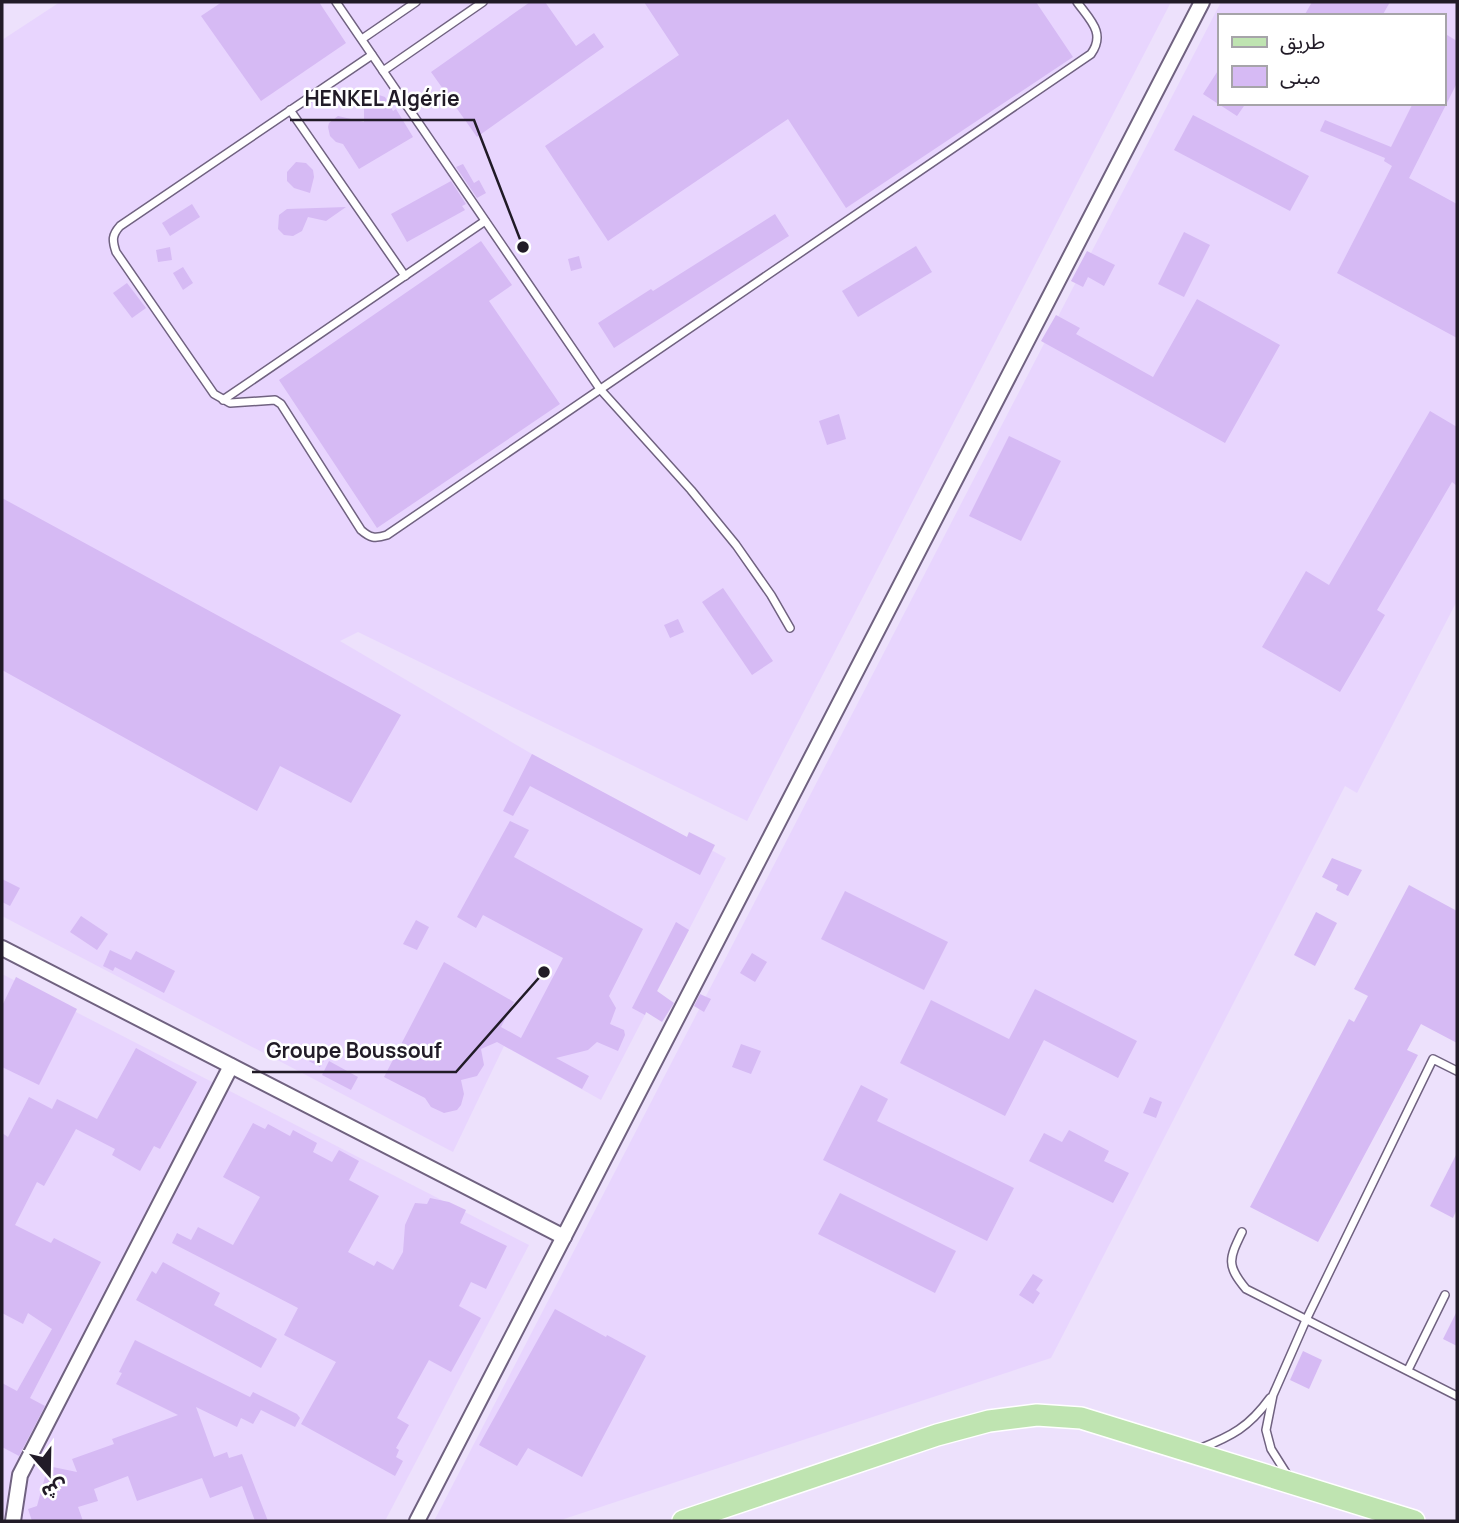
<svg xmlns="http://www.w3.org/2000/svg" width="1459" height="1523" viewBox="0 0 1459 1523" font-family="Manrope,'Noto Sans Arabic',sans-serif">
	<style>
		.built { fill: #e8d5fe; fill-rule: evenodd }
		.building { fill: #d6baf4 }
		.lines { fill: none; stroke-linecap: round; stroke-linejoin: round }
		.lane-casing { stroke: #706280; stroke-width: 10 }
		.street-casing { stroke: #706280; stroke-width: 18 }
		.primary-casing { stroke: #fff; stroke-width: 24 }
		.lane { stroke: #fff; stroke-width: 7 }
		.street { stroke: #fff; stroke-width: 14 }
		.primary { stroke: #bfe4b1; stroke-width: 21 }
		.leader { fill: none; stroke: #211b27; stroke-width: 2.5 }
		.callout-dot { fill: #211b27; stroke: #fff; stroke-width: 2.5 }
		.callout-label { font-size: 21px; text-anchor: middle; font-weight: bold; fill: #211b27; stroke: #fff; stroke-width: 5; stroke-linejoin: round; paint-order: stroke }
	</style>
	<rect width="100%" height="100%" fill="#ede1fc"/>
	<g class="built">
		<polygon points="60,2 1171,2 747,821 358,632 340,641 532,754 726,858 601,1100 504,1046 453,1152 2,916 2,40"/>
		<path d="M 1221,2 L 1457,2 L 1457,601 L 1357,793 L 1345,786 L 1051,1358 L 558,1521 L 434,1521 ZM 1219,16 L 1443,16 L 1443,103 L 1219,103 Z"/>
		<polygon points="2,974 529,1245 385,1521 2,1521"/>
	</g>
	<g class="building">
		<polygon points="222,2 319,2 346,43 261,101 201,16"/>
		<polygon points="530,2 545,2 576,46 594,33 604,47 477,137 431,72"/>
		<polygon points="644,2 1036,2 1073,57 846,208 788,119 608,241 545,146 679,55"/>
		<polygon points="1312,2 1390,2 1382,16 1304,16"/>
		<polygon points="1447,35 1457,41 1457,83 1409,178 1457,204 1457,338 1337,273 1392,166 1384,161 1385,158 1320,131 1325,120 1391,147 1413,103 1443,103 1443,43"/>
		<polygon points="1219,69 1219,103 1246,103 1237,116 1203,94"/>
		<polygon points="373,93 385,97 393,111 396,109 413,137 359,169 343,144 336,142 330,136 328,127 329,123 338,116 364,122 364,100"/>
		<polygon points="1193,115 1309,176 1290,211 1174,150"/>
		<polygon points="296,162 306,163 313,170 314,177 310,193 294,188 287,181 287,172"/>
		<polygon points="463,164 474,183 479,180 486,193 477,198 456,167"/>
		<polygon points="451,181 466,204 462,206 465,210 407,242 391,214"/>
		<polygon points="192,204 200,217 170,236 162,223"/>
		<polygon points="346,207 326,221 308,217 302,231 293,236 284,235 278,229 279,215 287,209"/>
		<polygon points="775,214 789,236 614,348 598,323 651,289 653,291"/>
		<polygon points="1184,232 1210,245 1184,297 1158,284"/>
		<polygon points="481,241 512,285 489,301 560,404 377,528 279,380"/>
		<polygon points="916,246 932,272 858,317 842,291"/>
		<polygon points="170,247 172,260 158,262 156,250"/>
		<polygon points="1087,251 1115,265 1104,286 1088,277 1083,287 1071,281"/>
		<polygon points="579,256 582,268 571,271 568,259"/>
		<polygon points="183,267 193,283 183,290 173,273"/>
		<polygon points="127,283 146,308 132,318 113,293"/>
		<polygon points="1197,299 1280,345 1225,443 1041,341 1056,315 1080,328 1076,334 1153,377"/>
		<polygon points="1430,411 1457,427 1457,486 1452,482 1377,610 1385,615 1340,692 1262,647 1306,571 1329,585"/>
		<polygon points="839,414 846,439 827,445 819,421"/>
		<polygon points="1009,436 1061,461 1021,541 969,516"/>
		<polygon points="2,498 401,715 351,803 280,766 257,811 2,670"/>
		<polygon points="723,588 773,661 752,675 702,602"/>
		<polygon points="678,619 684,632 670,638 664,625"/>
		<polygon points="532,754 687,837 689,832 715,845 700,875 530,786 513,816 503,811"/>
		<polygon points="510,821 529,830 514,857 643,929 609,996 616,1008 610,1024 624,1030 625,1035 618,1051 597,1042 588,1050 556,1058 589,1076 582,1089 497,1042 481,1049 484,1065 477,1076 461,1080 464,1094 461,1105 457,1110 444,1113 431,1107 425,1098 384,1077 444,962 514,1002 501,1027 521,1038 563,958 483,915 476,928 457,917"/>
		<polygon points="1332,858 1362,870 1348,896 1336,890 1338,885 1322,877"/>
		<polygon points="2,879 20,888 10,906 2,902"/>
		<polygon points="1409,885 1457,911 1457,1043 1421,1024 1407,1050 1418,1055 1318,1242 1250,1207 1349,1019 1354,1022 1368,996 1354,989"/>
		<polygon points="845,891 948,942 924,990 821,939"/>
		<polygon points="1316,912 1337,923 1315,966 1294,955"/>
		<polygon points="81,916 108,934 97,950 70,932"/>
		<polygon points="416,920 429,927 417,950 403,944"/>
		<polygon points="676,922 689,930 657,991 674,1003 662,1022 646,1012 645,1015 632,1008"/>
		<polygon points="110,950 131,960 136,951 175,971 164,993 115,967 113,971 103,966"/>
		<polygon points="752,953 767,962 755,982 740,973"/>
		<polygon points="16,977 77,1009 39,1085 2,1067 2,1006"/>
		<polygon points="1035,989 1137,1041 1118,1078 1044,1040 1005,1116 900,1063 931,1000 1009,1039"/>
		<polygon points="700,994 711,999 704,1012 694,1006"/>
		<polygon points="741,1044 761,1051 751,1074 732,1067"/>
		<polygon points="309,1047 327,1056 320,1067 303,1058"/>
		<polygon points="136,1048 197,1082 160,1149 154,1146 140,1171 112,1155 115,1149 76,1129 44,1186 37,1182 15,1225 51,1243 54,1238 101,1262 30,1398 45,1406 19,1456 2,1447 2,1383 17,1391 52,1329 28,1313 23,1324 2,1313 2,1133 8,1137 29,1097 52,1109 57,1099 97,1119"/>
		<polygon points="329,1061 358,1077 351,1090 322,1075"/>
		<polygon points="861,1085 888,1099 877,1121 1014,1188 987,1241 823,1160"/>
		<polygon points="1150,1097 1162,1102 1156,1118 1143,1113"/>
		<polygon points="253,1123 265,1129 268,1124 290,1136 293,1130 317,1143 313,1152 332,1162 339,1150 359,1161 349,1180 379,1196 348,1252 374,1266 377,1261 393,1270 403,1252 405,1225 415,1203 427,1204 430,1198 449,1202 466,1210 460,1223 507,1246 486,1289 471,1282 459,1306 481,1318 451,1372 429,1360 397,1418 409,1425 396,1448 399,1450 396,1457 403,1461 395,1476 301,1424 336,1362 284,1335 298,1308 172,1243 177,1233 191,1240 198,1227 233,1245 260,1197 223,1177"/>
		<polygon points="1069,1130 1109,1151 1104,1161 1129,1173 1113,1203 1029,1161 1044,1133 1062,1142"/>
		<polygon points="1457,1153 1457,1209 1453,1218 1430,1206"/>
		<polygon points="840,1193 956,1251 935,1293 818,1234"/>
		<polygon points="163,1262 220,1293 214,1305 277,1339 261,1368 136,1300 152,1271 156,1274"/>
		<polygon points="1033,1274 1043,1280 1036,1290 1040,1293 1033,1304 1019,1295"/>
		<polygon points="555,1309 606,1337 607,1335 646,1356 582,1477 528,1448 517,1466 479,1445"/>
		<polygon points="1457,1311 1457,1346 1443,1339"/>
		<polygon points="135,1340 250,1397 253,1392 297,1414 300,1418 295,1427 261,1410 253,1424 241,1418 237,1427 196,1407 214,1457 227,1452 229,1458 242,1454 268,1521 255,1521 242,1486 210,1498 202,1478 137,1501 128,1476 94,1489 98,1501 78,1507 83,1521 32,1521 28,1509 37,1506 48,1466 77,1472 72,1459 114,1444 112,1439 178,1415 116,1384 122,1373 119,1372"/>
		<polygon points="1303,1351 1322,1360 1309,1389 1290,1380"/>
	</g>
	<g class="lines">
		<g class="lane-casing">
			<g id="lane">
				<polyline points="336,2 600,389 691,490 736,545 771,595 790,628"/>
				<polyline points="362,39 416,2"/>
				<path d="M 372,55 L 120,226 C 112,235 112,240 116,252 L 214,394 L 230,403 L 275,400 L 281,404 L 361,530 C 370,538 375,539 387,535 L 1091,54 C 1106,33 1090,20 1077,2"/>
				<polyline points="383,71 483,2"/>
				<polyline points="290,110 405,276"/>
				<polyline points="223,400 485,221"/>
				<path d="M 1242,1232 C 1229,1259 1226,1265 1246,1289 L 1457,1396"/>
				<polyline points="1408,1370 1445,1295"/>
				<path d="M 1199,1449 C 1232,1436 1249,1427 1270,1398"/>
				<polyline points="1288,1476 1271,1449 1266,1430 1273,1395 1306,1320 1433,1059 1457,1071"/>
			</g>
		</g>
		<g class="street-casing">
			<g id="street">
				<polyline points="2,948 564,1237"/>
				<polyline points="13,1521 20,1475 231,1066"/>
				<polyline points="417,1521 1202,2"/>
			</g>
		</g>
		<g class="primary-casing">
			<polyline id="primary" points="683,1521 937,1435 989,1421 1037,1415 1081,1418 1414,1521"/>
		</g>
		<use href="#lane" class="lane"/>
		<use href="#street" class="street"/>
		<use href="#primary" class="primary"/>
	</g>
	<path class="leader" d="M523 247L474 120H290M544 972L456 1072H252"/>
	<g class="callout-dot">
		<circle cx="523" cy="247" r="7"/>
		<circle cx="544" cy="972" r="7"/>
	</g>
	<g class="callout-label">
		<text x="382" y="106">HENKEL Algérie</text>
		<text x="354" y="1058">Groupe Boussouf</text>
	</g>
	<rect width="1459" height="1523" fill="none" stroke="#211b27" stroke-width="7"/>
	<rect x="1218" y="14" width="228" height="91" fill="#ffffff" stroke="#a6a4a9" stroke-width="2"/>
	<rect x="1232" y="37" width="35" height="10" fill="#bfe4b1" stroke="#a6a4a9" stroke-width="2"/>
	<text x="1280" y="49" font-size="21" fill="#211b27">طريق</text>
	<rect x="1232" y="66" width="35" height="21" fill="#d6baf4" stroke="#a6a4a9" stroke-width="2"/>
	<text x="1280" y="84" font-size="21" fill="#211b27">مبنى</text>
	<g transform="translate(49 1474) rotate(160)" stroke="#ffffff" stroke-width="5" paint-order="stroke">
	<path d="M0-5L12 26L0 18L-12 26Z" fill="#211b27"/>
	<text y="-10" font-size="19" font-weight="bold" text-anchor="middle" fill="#211b27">ش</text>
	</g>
</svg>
